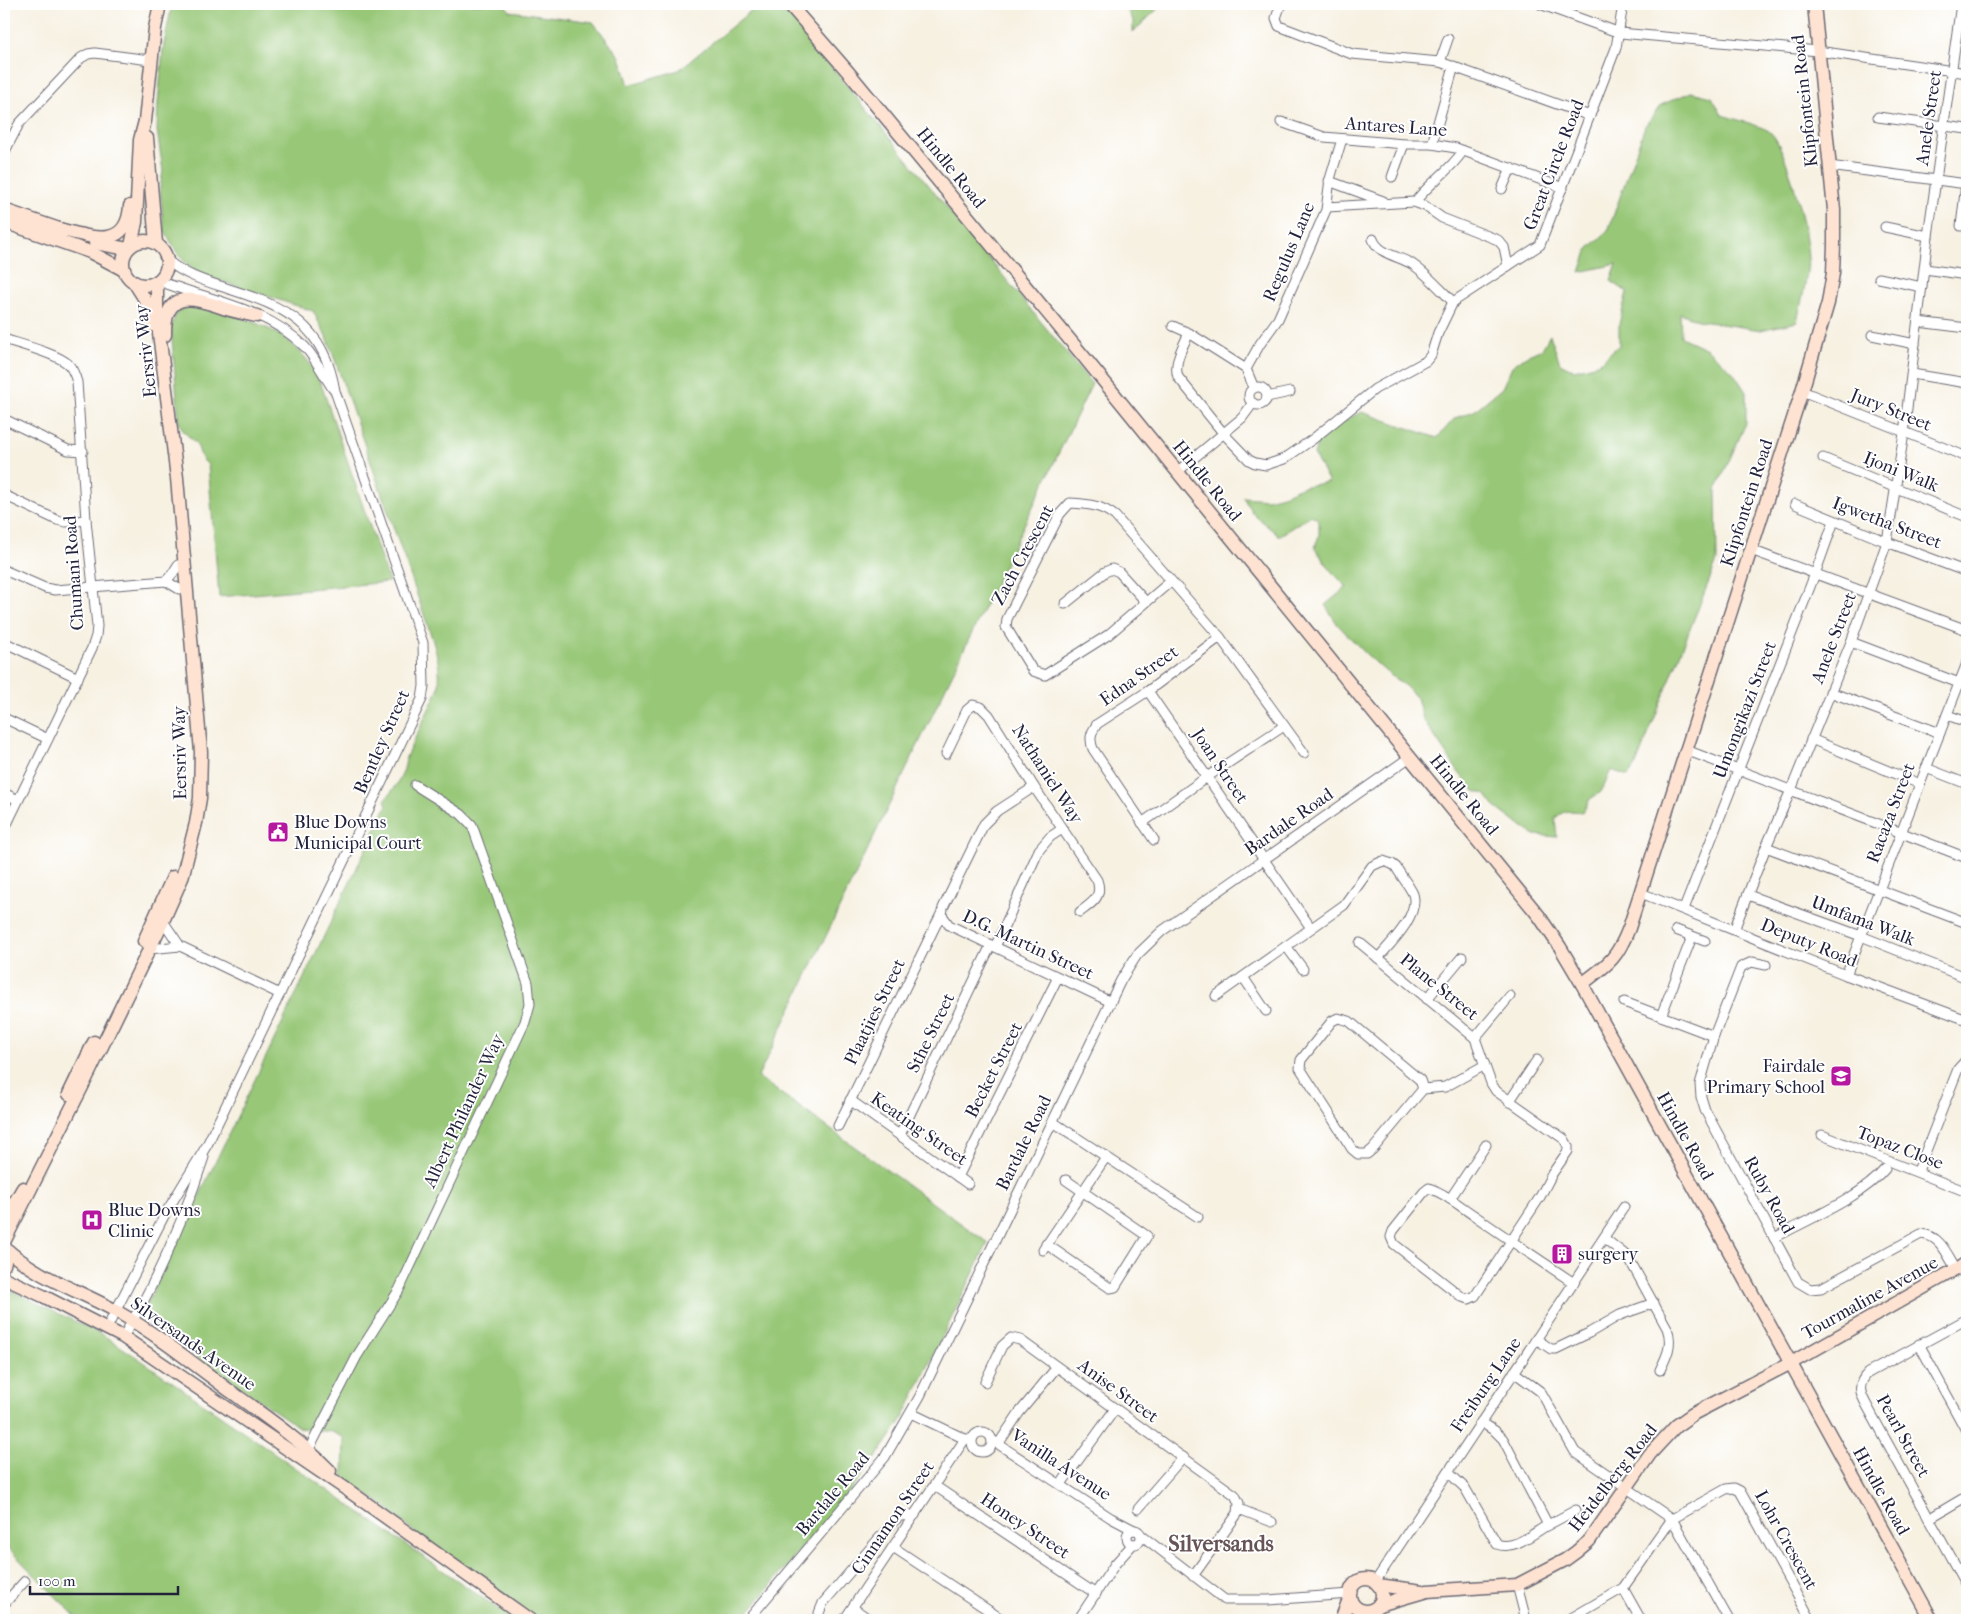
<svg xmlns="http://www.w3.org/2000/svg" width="1971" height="1624" viewBox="0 0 1971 1624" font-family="'IM FELL French Canon',serif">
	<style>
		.green { fill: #97c777; stroke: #5c7459 }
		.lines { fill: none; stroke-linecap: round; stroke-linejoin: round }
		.street-casing { stroke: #6d6a75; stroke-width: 11 }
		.secondary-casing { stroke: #6d6a75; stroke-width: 15 }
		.street { stroke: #fff; stroke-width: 9 }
		.secondary { stroke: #fee3d2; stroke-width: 12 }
		.labels { text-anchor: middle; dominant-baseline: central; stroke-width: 4; stroke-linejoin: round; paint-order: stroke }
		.street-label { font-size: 18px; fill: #22223b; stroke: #fff }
		.poi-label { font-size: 18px; fill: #22223b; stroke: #fff; text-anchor: start }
		.district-label { font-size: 22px; font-weight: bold; fill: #665457; stroke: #fff }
	</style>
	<rect width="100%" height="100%" fill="#fff"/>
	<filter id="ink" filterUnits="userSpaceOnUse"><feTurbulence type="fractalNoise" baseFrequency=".02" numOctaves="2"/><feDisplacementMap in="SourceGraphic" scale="10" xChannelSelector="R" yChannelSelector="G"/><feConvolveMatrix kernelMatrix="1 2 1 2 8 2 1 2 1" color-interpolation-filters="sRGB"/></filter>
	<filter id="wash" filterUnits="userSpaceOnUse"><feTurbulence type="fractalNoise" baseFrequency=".0096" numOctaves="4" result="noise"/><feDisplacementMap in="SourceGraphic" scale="20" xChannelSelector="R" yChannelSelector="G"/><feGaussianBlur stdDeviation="1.12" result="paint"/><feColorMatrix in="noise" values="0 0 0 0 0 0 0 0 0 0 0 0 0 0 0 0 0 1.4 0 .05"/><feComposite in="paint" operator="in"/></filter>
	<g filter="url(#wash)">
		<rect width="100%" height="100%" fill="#f7f1e2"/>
		<g class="green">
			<path d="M 172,4 L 504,4 L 510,11 L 593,22 L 620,57 L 629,85 L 679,70 L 759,4 L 780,4 L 1092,384 L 758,1077 L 988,1243 L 902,1420 L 872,1464 L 742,1620 L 539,1620 L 415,1533 L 384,1506 L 343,1477 L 344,1438 L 332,1432 L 300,1428 L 154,1328 C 147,1320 145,1312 148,1302 L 387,805 L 385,800 C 396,786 405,775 406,757 L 438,690 C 442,671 436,650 430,632 L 328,340 L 313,311 L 205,276 L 195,271 L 179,256 L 164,230 L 160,188 L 163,171 L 157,130 L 158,103 L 163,49 Z"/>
			<polygon points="1124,4 1163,4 1133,32 1133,20"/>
			<path d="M 1691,92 L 1712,97 L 1722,115 C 1734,119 1759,125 1769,131 C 1787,144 1809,238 1808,261 C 1807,282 1801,302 1797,322 L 1761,330 L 1701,321 L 1680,313 L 1681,337 L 1707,349 L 1733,372 L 1746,392 L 1746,423 L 1716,490 L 1717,561 L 1636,765 L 1628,776 L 1611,770 L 1601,792 L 1590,799 L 1583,812 C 1571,811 1563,809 1555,819 L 1557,837 L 1535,835 L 1515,822 L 1494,806 L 1485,794 L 1475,791 L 1459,773 L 1423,719 L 1417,698 L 1405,686 L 1385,671 L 1364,652 L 1338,625 L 1325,605 L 1347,587 L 1332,572 L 1315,548 L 1319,535 L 1319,520 L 1311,515 L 1279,536 L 1253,514 L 1243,497 L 1267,499 L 1283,495 L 1301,487 L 1329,482 L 1314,455 L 1320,432 L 1362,412 L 1437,438 L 1455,418 L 1474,411 L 1502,388 L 1512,366 L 1526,356 L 1542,349 L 1550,335 L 1560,363 L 1574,370 L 1598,364 L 1619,345 L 1619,324 L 1627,292 L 1611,281 L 1617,264 L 1580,272 L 1588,249 L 1608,231 L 1645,126 L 1661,105 Z"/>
			<path d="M 191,305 L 201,305 C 253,322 297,329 321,384 L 389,582 L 219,597 L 208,465 C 197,455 202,453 196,444 C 190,436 182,433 179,422 L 171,327 L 177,312 Z"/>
			<polygon points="4,1287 103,1335 138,1358 514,1620 79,1620 4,1544"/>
		</g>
	</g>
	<g filter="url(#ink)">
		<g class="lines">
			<g class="street-casing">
				<g id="street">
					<polyline points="1281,4 1276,18 1279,26 1352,54 1440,62 1590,116"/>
					<polyline points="1540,4 1620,33 1818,51 1967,73"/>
					<polyline points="1440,62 1448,39"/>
					<polyline points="1878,117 1967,129"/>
					<polyline points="1281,122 1324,137 1404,144 1432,144 1456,148 1563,188"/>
					<polyline points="1432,144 1454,66"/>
					<polyline points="4,153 19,124 81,58 88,54 95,53 150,60"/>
					<polyline points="1829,166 1967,184"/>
					<polyline points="1392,177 1404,144"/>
					<polyline points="1329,181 1383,201"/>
					<polyline points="1502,189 1511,168"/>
					<path d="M 1415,202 C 1430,182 1448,173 1463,151"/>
					<polyline points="1327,207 1414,202 1425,206 1442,218 1498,240 1504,247 1508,266"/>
					<polyline points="1961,226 1966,184"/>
					<polyline points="1885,227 1928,236"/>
					<path d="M 1373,239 C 1378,254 1399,256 1412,264 C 1427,274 1440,289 1453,302"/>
					<polyline points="1925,269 1967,275"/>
					<polyline points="1879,278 1922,287"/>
					<path d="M 159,281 C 209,300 266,308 305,347 C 316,359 324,376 333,389"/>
					<polyline points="1918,322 1967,328"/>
					<polyline points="1173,326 1189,333 1246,369 1254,388"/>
					<path d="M 1189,333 C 1183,346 1173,363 1178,377 L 1224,434 L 1249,460 L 1255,463 L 1266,465 L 1284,459 L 1313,439 L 1375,389 L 1426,361 L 1431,355 L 1438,333 L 1453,302 L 1540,245 L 1616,48 L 1623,4"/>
					<polyline points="1872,335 1915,344"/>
					<path d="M 4,339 C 19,344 58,354 68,364 C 73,369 75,375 77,382 L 86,520 L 97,626 L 96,636 L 92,648 L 4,830"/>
					<polyline points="1246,369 1260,344 1278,319 1326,210 1330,179 1342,139"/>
					<polyline points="1912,374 1967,383"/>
					<circle cx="1258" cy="396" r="9"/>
					<polyline points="1802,391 1967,457"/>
					<polyline points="1267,397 1290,392"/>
					<polyline points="4,419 68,450 83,451"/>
					<polyline points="1823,458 1967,517"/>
					<polyline points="1177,472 1242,418 1253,403"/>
					<polyline points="4,495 57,520 66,522 86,520"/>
					<polyline points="1795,504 1887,542 1967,572"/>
					<polyline points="1751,550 1967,630"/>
					<polyline points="4,570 45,588 55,590 166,581 179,589"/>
					<polyline points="166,581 173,573 178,565"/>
					<path d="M 1171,581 L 1108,635 L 1045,675 L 1033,671 L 1006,627 L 1007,619 L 1060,514 L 1070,503 C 1088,504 1101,505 1115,516 L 1220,637"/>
					<polyline points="1065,604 1105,572 1112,569 1119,572 1146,602"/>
					<polyline points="4,642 78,678"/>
					<polyline points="1851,642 1959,683"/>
					<polyline points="1148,691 1311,928"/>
					<polyline points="1830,692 1940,733"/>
					<polyline points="1947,715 1967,722"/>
					<polyline points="4,718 48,739"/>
					<polyline points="1811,739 1920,784"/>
					<polyline points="1686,750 1967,858"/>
					<path d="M 946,754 L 967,710 L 973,705 L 981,707 L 989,715 L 1034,787 L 1097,880 C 1103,897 1092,903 1080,912"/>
					<polyline points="1926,768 1967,784"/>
					<polyline points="1034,787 997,811 984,824 943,908 942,915 949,925 1111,1002"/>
					<polyline points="4,793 18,800"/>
					<polyline points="1142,823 1207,777 1284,726"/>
					<path d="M 1154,840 L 1093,749 C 1089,738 1091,733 1097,724 L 1148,691 L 1220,637 L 1304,753"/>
					<polyline points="1766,847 1967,923"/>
					<polyline points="1641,893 1846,975 1967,1020"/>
					<polyline points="1748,895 1861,936 1967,978"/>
					<polyline points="1684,909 1815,574 1834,521"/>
					<polyline points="163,921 180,946 280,994"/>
					<polyline points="1676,930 1705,941"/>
					<polyline points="1734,930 1766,847 1791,790 1851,642 1887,542 1904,433 1928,236 1961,4"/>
					<path d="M 1360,943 L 1475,1038 L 1491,1083 L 1496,1091 L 1564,1139 L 1568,1146 L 1568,1151 L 1552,1174 L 1540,1197 L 1475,1296 L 1469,1299 L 1462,1297 L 1394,1244 L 1391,1237 L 1393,1231 L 1424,1192 L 1429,1188 C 1445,1193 1461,1207 1475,1216 C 1508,1239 1541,1261 1574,1283"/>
					<polyline points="1286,946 1303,969"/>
					<polyline points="995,947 1039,850 1050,837 1062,829"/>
					<polyline points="149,949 180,946"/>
					<path d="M 1766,965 L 1752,962 L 1741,967 L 1714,1036 L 1700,1084 L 1701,1097 L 1705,1110 L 1798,1282 L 1810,1289 L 1821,1288 L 1921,1234 C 1940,1235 1947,1254 1956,1269"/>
					<polyline points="1846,975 1967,663"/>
					<polyline points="1243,977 1266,1011"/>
					<path d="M 1216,996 L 1344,905 L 1372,866 L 1383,861 L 1392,864 L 1396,867 C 1401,876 1409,885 1413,894 C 1420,915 1390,944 1378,958"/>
					<polyline points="1427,999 1462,957"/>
					<polyline points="1624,1002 1714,1036"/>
					<polyline points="1661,1016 1692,937"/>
					<polygon points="1338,1018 1349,1021 1420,1080 1423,1089 1373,1149 1367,1154 1358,1154 1352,1149 1300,1068 1301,1060 1332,1021"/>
					<polyline points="1475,1038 1510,996"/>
					<polyline points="1423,1089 1445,1087 1485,1065"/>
					<polyline points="850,1100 968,1184"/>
					<polyline points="1509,1102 1537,1060"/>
					<polyline points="1053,1122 1198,1217"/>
					<polyline points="838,1126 942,912"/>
					<polyline points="900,1135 991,945"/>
					<polyline points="1822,1135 1967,1192"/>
					<polyline points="1918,1171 1958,1069 1967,1059"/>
					<polyline points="958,1177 1058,977"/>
					<polyline points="1450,1199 1486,1145"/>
					<path d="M 1604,1238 L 1628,1257 L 1667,1328 C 1673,1344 1667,1356 1660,1370"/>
					<path d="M 1774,1238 C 1807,1220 1862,1197 1885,1169"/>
					<polyline points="1046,1244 1110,1288 1115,1287 1147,1236 1066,1180"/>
					<polyline points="1043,1250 1106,1157"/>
					<path d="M 1967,1319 L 1868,1373 C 1853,1388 1864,1399 1872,1415 L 1967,1587"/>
					<path d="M 107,1328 L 165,1214 L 207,1145 L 422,699 L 424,686 L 423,643 L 335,391 C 324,324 286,307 226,288 C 205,281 185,275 168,261"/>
					<path d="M 123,1337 C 157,1281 184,1219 204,1157"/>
					<polyline points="1536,1339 1551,1349 1556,1349 1589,1333 1620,1315 1654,1303"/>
					<polyline points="1919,1344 1967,1432"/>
					<polyline points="1514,1372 1541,1392 1575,1452 1672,1519 1729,1620"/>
					<polyline points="985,1382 1002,1346 1011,1338 1020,1340 1235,1495 1239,1503 1238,1513 1193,1576"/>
					<polyline points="911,1413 965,1439"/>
					<circle cx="982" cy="1442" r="10"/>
					<polyline points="992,1440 1111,1518 1134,1530"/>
					<polyline points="999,1443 1019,1413 1057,1367"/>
					<polyline points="306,1455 357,1356 399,1290 525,1022 530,1004 528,983 472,825 461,814 415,785"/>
					<path d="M 1448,1472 L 1465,1488 L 1497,1544 C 1514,1551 1533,1533 1548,1525 L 1503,1439 L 1495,1431 L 1481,1422"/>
					<polyline points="1061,1484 1115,1409"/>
					<polyline points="935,1486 1096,1594"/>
					<polyline points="1138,1509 1183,1457"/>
					<polyline points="1239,1509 1272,1522"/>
					<polyline points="1930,1518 1962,1499"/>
					<polyline points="1548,1525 1576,1510"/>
					<circle cx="1134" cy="1537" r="7"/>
					<polyline points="1141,1535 1225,1600 1268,1600 1350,1594"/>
					<polyline points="893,1547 1003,1620"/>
					<polyline points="1375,1582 1624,1207"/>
					<polyline points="1517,1585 1526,1620"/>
					<polyline points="1623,1588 1641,1620"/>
					<polyline points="4,1604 25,1581"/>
					<polyline points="853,1608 870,1620"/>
					<polyline points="748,1620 885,1457 920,1396 1121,980 1137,955 1162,931 1410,757"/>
					<polyline points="820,1620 819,1613 823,1603 894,1521 900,1516 915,1515"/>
					<polyline points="844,1620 965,1439 972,1439"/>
					<polyline points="1078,1620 1115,1564 1133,1544"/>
					<polyline points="1568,1620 1623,1588 1672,1519 1726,1489 1734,1488 1740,1491 1811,1620"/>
				</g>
			</g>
			<g class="secondary-casing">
				<g id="secondary">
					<polyline points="789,4 849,73 1084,357 1539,916 1560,947 1582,984 1932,1620"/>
					<polyline points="147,138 156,243"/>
					<polyline points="4,210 65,231"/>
					<polyline points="4,222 90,252 124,270"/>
					<path d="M 59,229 C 88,236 127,252 130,206"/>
					<circle cx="145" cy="263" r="22"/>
					<polyline points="95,243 128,249"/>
					<polyline points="131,246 136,222 140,140 145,121 155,28 160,4"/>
					<polyline points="134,282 146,301 152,325"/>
					<path d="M 165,335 C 164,286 196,299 227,309 C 237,312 247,314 257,316"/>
					<polyline points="144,941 173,877"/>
					<path d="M 1582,984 C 1608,964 1617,959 1629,928 L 1802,391 L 1828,303 L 1833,273 L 1834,245 L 1834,210 L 1814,4"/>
					<polyline points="69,1094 94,1042"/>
					<polyline points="4,1214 16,1200 23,1188"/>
					<polyline points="4,1242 90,1071 163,921 182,878 196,823 200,798 201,752 177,478 157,317 157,282"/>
					<path d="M 4,1247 C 36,1277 78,1290 116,1311 C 155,1333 190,1361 226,1388 C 262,1414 299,1439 330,1471"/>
					<polyline points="4,1247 6,1257 4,1265"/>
					<polyline points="4,1278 43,1296 123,1337 349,1491 530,1620"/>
					<circle cx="1366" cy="1595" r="16"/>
					<polyline points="1378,1585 1422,1591"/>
					<polyline points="1379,1605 1427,1591 1517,1585 1565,1560 1576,1552 1589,1541 1650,1454 1676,1426 1693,1414 1791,1363 1967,1263"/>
					<polyline points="1341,1620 1350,1597"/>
				</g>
			</g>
			<use href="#street" class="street"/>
			<use href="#secondary" class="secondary"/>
		</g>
	</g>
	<defs>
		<g id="civic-square" transform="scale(1.125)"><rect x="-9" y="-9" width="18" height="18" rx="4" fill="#b5179e" stroke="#fff"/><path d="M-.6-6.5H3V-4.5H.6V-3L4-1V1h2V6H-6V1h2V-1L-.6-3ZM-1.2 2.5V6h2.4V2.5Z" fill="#fff"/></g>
		<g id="school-square" transform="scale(1.125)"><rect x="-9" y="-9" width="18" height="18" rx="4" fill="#b5179e" stroke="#fff"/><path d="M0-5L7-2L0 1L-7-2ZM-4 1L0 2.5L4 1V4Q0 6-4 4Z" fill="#fff"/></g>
		<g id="hospital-square" transform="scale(1.125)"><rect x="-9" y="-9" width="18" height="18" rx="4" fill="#b5179e" stroke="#fff"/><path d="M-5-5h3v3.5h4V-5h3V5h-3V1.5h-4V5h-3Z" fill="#fff"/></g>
		<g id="building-square" transform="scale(1.125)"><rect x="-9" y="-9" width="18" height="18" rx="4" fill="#b5179e" stroke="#fff"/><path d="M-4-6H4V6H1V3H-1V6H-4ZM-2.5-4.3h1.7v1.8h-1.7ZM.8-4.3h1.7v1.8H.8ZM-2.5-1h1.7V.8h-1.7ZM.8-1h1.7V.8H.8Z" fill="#fff"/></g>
	</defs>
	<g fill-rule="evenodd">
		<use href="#civic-square" x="278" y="832"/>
		<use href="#school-square" x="1841" y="1076"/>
		<use href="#hospital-square" x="92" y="1220"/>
		<use href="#building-square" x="1562" y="1254"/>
	</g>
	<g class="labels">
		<g class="street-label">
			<text transform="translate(1805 101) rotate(-96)">Klipfontein Road</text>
			<text transform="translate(1929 118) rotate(-82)">Anele Street</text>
			<text transform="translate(1396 127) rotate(4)">Antares Lane</text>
			<text transform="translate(1554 165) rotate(-69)">Great Circle Road</text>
			<text transform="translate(951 168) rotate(51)">Hindle Road</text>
			<text transform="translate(1289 252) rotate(-67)">Regulus Lane</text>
			<text transform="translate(146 351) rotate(-96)">Eersriv Way</text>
			<text transform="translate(1891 410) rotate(22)">Jury Street</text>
			<text transform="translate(1901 472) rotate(22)">Ijoni Walk</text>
			<text transform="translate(1207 481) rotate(51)">Hindle Road</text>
			<text transform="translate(1747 503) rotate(-72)">Klipfontein Road</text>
			<text transform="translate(1887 523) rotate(21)">Igwetha Street</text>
			<text transform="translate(1023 555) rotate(-62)">Zach Crescent</text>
			<text transform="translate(74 573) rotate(-94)">Chumani Road</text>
			<text transform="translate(1834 638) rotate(-69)">Anele Street</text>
			<text transform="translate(1139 676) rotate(-35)">Edna Street</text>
			<text transform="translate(1745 710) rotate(-69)">Umongikazi Street</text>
			<text transform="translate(382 742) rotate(-66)">Bentley Street</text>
			<text transform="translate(180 753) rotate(-91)">Eersriv Way</text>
			<text transform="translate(1220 766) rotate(56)">Joan Street</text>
			<text transform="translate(1047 774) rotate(57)">Nathaniel Way</text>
			<text transform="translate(1464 795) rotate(51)">Hindle Road</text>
			<text transform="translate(1891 813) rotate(-69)">Racaza Street</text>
			<text transform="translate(1289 822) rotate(-35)">Bardale Road</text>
			<text transform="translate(1863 921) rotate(21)">Umfama Walk</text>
			<text transform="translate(1809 943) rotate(22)">Deputy Road</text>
			<text transform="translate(1028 945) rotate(25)">D.G. Martin Street</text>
			<text transform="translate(1439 987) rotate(39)">Plane Street</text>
			<text transform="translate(875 1012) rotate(-64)">Plaatjies Street</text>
			<text transform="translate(931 1033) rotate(-64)">Sthe Street</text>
			<text transform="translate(994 1070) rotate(-63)">Becket Street</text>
			<text transform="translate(464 1111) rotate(-65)">Albert Philander Way</text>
			<text transform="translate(919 1129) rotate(35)">Keating Street</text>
			<text transform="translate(1685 1136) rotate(61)">Hindle Road</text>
			<text transform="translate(1024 1143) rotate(-64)">Bardale Road</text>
			<text transform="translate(1900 1148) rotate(21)">Topaz Close</text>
			<text transform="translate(1769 1195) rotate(61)">Ruby Road</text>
			<text transform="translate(1870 1298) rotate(-29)">Tourmaline Avenue</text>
			<text transform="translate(193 1344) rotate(35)">Silversands Avenue</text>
			<text transform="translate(1486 1385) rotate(-56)">Freiburg Lane</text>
			<text transform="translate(1118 1391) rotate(36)">Anise Street</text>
			<text transform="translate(1903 1436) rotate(61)">Pearl Street</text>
			<text transform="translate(1061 1465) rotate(33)">Vanilla Avenue</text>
			<text transform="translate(1613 1478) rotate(-52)">Heidelberg Road</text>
			<text transform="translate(1881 1491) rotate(61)">Hindle Road</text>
			<text transform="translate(833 1494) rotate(-50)">Bardale Road</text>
			<text transform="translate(893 1518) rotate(-56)">Cinnamon Street</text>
			<text transform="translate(1025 1526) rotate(34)">Honey Street</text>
			<text transform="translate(1786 1540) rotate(61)">Lohr Crescent</text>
		</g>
		<g class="poi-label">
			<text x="294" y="822">Blue Downs<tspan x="294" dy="21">Municipal Court</tspan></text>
			<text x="1825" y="1066" text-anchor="end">Fairdale<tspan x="1825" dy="21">Primary School</tspan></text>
			<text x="108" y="1210">Blue Downs<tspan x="108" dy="21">Clinic</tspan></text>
			<text x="1578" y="1254">surgery</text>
		</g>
		<g class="district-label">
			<text x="1221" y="1544">Silversands</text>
		</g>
	</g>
	<rect width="1971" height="1624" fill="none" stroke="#fff" stroke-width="20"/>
	<path d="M30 1586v8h148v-8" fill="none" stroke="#22223b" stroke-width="2.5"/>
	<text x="38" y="1586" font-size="15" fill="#22223b" stroke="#ffffff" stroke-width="4" paint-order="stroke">100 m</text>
</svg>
